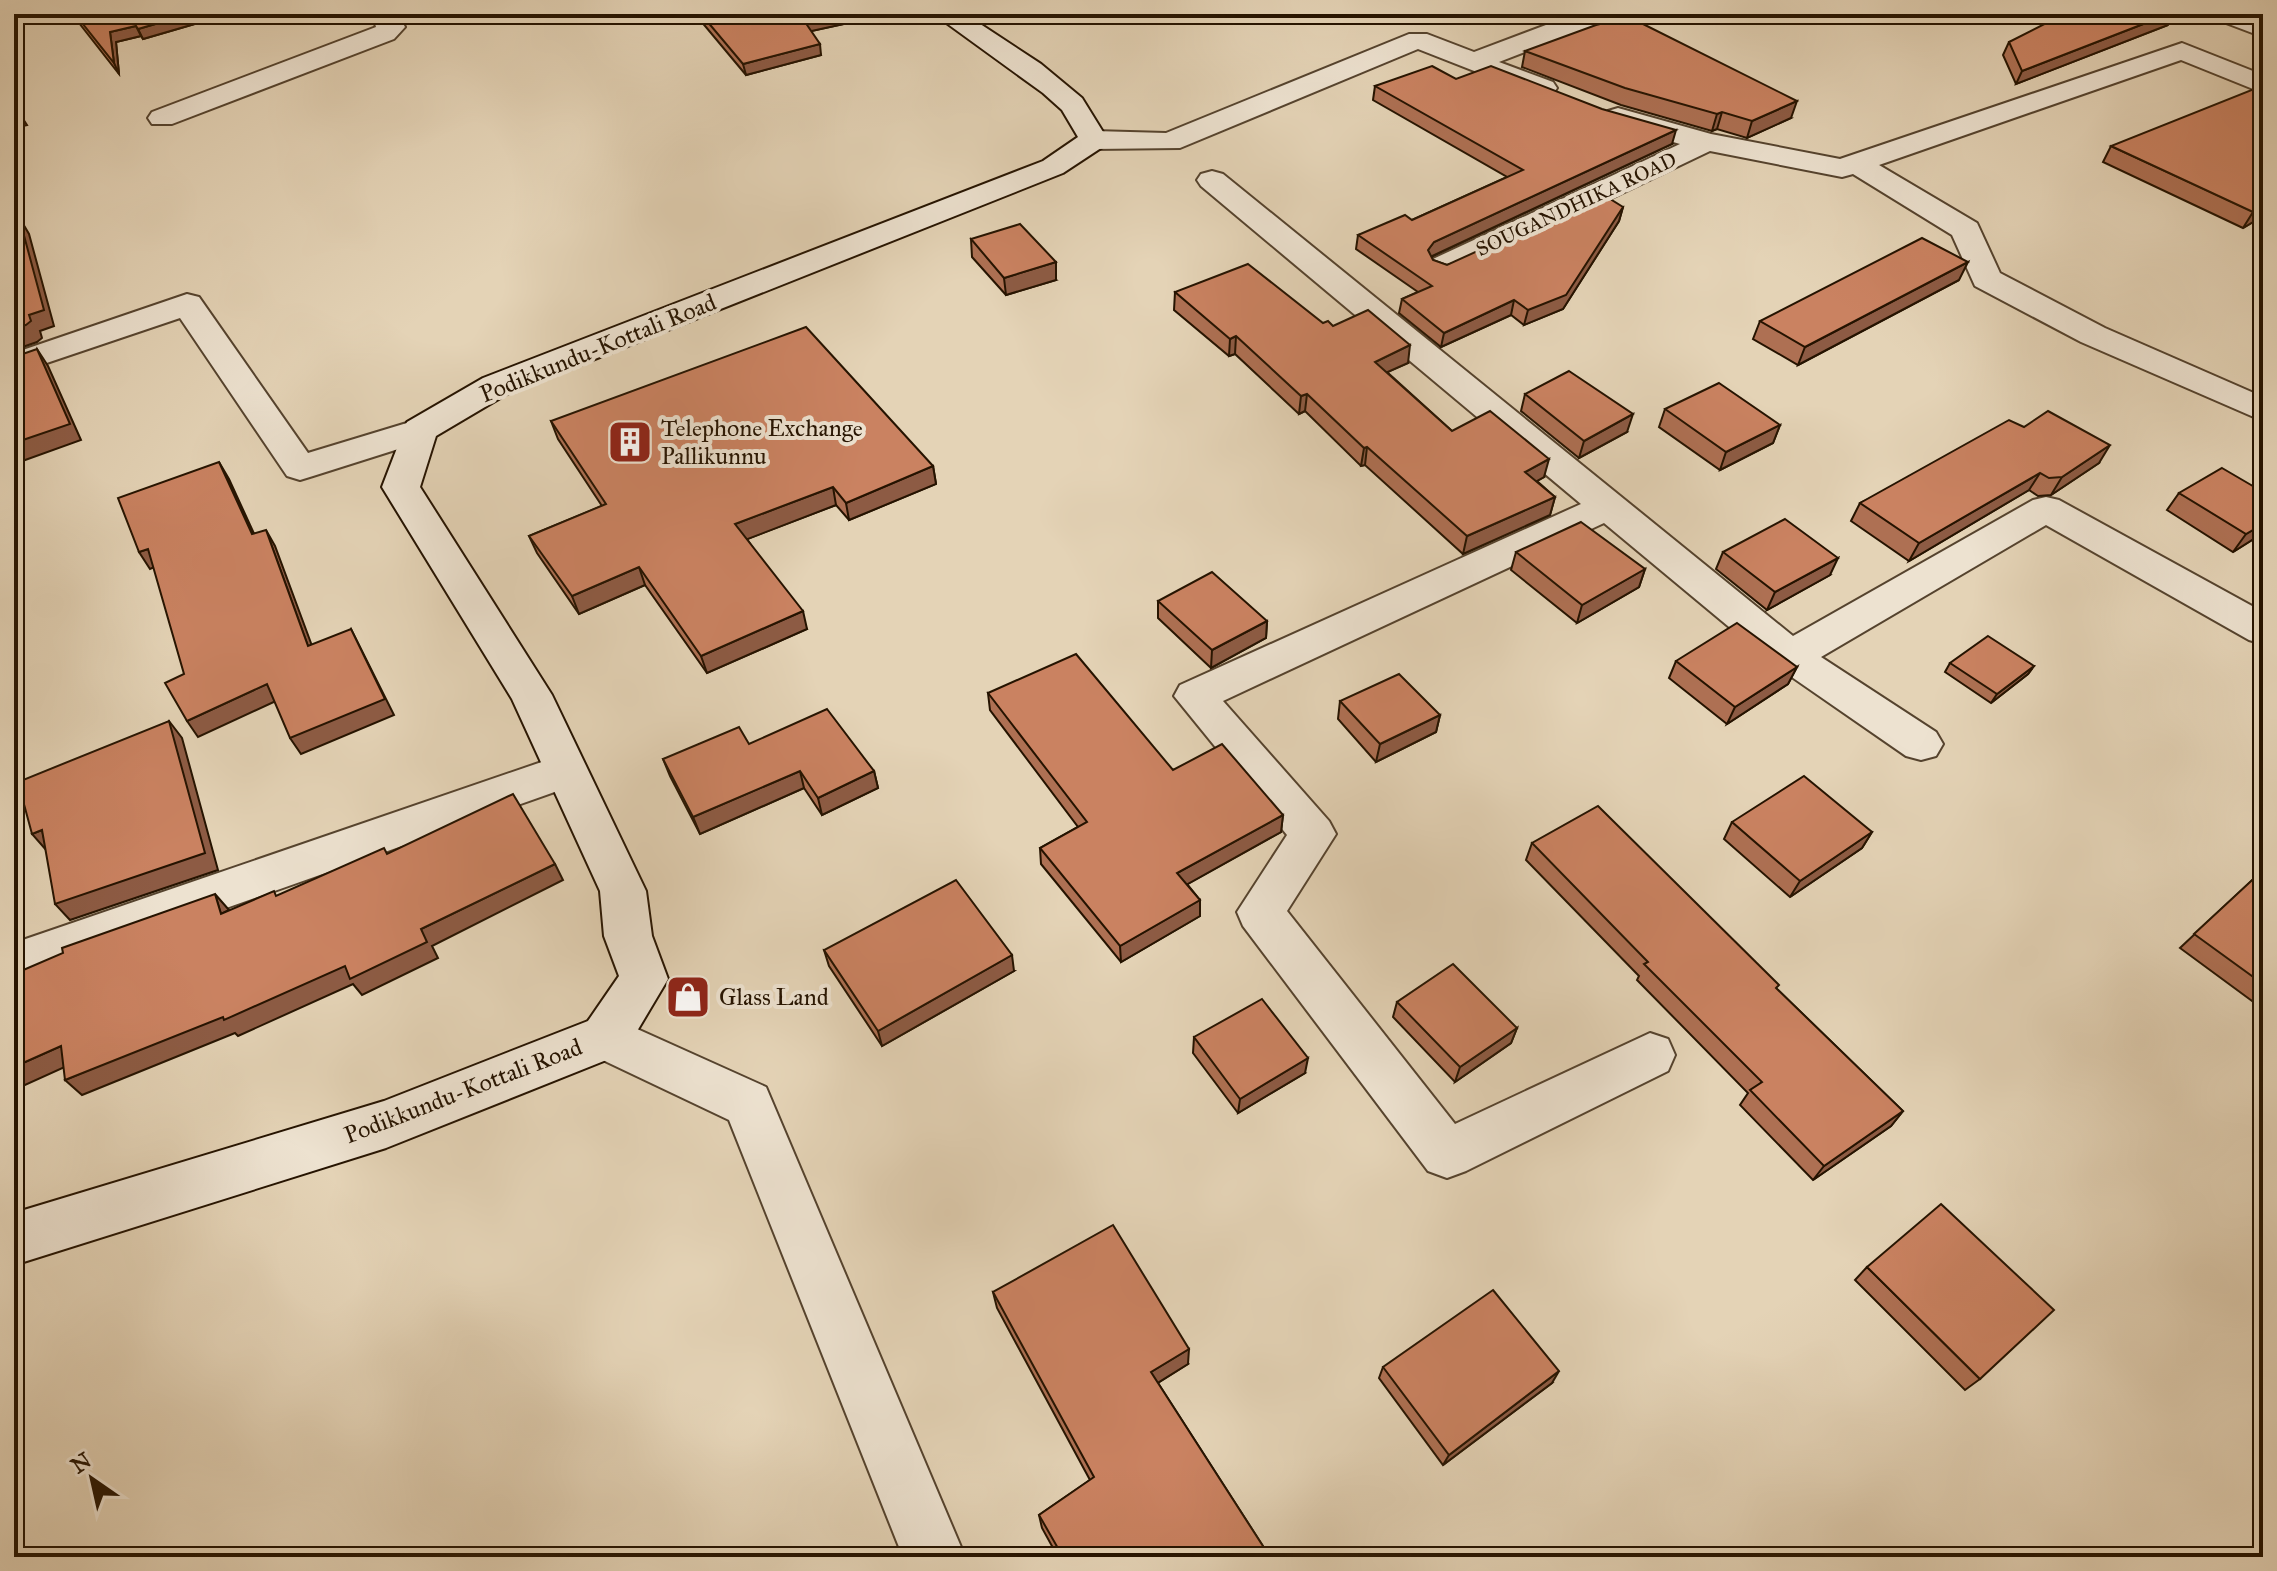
<svg xmlns="http://www.w3.org/2000/svg" width="2277" height="1571" viewBox="0 0 2277 1571" font-family="'IM FELL Great Primer',serif">
	<style>
		.lines { fill: none; stroke-linecap: round; stroke-linejoin: round }
		.minor-casing { stroke: #55432e; stroke-width: 4 }
		.secondary-casing { stroke: #251300; stroke-width: 4 }
		.minor { fill: #ede2d0; fill-rule: evenodd }
		.secondary { fill: #ede2d0; fill-rule: evenodd }
		.wall { fill: #ae7053; stroke: #251300; stroke-width: 2 }
		.shaded-wall { fill: #8d5b44; stroke: #251300; stroke-width: 2 }
		.building { fill: #ca8261; stroke: #251300; stroke-width: 2 }
		.labels { text-anchor: middle; dominant-baseline: central; stroke-width: 8; stroke-linejoin: round; paint-order: stroke }
		.far-street-label { font-size: 20px; fill: #251300; stroke: #ede2d0 }
		.street-label { font-size: 24px; fill: #251300; stroke: #ede2d0 }
		.poi-label { font-size: 24px; fill: #251300; stroke: #ede2d0; text-anchor: start }
	</style>
	<rect width="100%" height="100%" fill="#e4d3b6"/>
	<filter id="stains"><feTurbulence type="fractalNoise" baseFrequency=".0025" numOctaves="4"/><feColorMatrix values="0 0 0 0 .2 0 0 0 0 .09 0 0 0 0 .02 0 0 0 .5 -.17"/></filter>
	<radialGradient id="worn" r=".72"><stop offset=".6" stop-color="#630" stop-opacity="0"/><stop offset="1" stop-color="#630" stop-opacity=".3"/></radialGradient>
	<g class="lines">
		<g class="minor-casing">
			<g id="minor">
				<polygon points="372,14 398,14 405,27 394,39 172,124 152,124 148,118 152,112 376,27"/>
				<polygon points="1575,14 1612,14 1608,20 1499,62 1553,82 1557,88 1553,94 1533,94 1418,49 1180,148 1094,149 1084,146 1080,140 1084,134 1094,131 1166,133 1409,34 1427,34 1474,52"/>
				<polygon points="2214,14 2250,14 2263,20 2263,37 2218,20"/>
				<polygon points="2182,43 2263,75 2263,93 2181,60 1879,165 1977,223 2000,273 2105,328 2263,397 2263,421 2081,342 1975,286 1952,235 1853,174 1842,177 1710,151 1455,273 1444,276 1433,273 1428,266 1433,259 1680,144 1608,123 1604,117 1608,111 1618,108 1711,134 1840,159"/>
				<polygon points="1212,171 1223,174 1793,636 2033,500 2046,497 2059,500 2263,612 2263,644 2249,640 2046,525 1821,657 1936,732 1943,744 1936,756 1921,760 1906,756 1776,666 1604,523 1223,701 1329,821 1336,834 1287,911 1455,1124 1650,1033 1668,1039 1675,1055 1668,1071 1466,1171 1447,1178 1428,1171 1243,926 1237,912 1287,835 1174,696 1180,685 1581,504 1201,186 1197,180 1201,174"/>
				<polygon points="187,294 199,297 308,453 420,419 433,422 438,430 433,438 313,476 300,480 287,476 180,318 14,374 14,353"/>
				<polygon points="565,754 580,759 587,771 580,783 14,983 14,943"/>
				<polygon points="606,1015 766,1087 961,1547 957,1557 903,1557 729,1120 588,1053 581,1037 588,1021"/>
			</g>
		</g>
		<g class="secondary-casing">
			<polygon id="secondary" points="934,14 965,14 1041,64 1082,98 1108,140 1104,146 1063,173 507,394 436,436 420,487 552,695 646,891 652,936 668,979 624,1053 386,1148 14,1265 14,1213 384,1101 588,1021 619,976 604,936 600,891 512,699 382,487 407,422 483,378 1043,161 1078,137 1062,110 1043,93"/>
		</g>
		<use href="#minor" class="minor"/>
		<use href="#secondary" class="secondary"/>
	</g>
	<g class="wall">
		<polygon points="72,14 229,14 143,39 141,36 116,42 119,74"/>
		<polygon points="695,14 875,14 876,17 811,31 821,55 746,75"/>
		<polygon points="2168,25 2016,84 2003,55 2009,42"/>
		<polygon points="1525,51 1791,118 1747,138 1717,129 1712,131 1621,105 1522,67"/>
		<polygon points="1456,79 1672,144 1431,257 1433,260 1447,265 1623,207 1619,221 1563,309 1524,325 1511,315 1441,347 1399,313 1402,299 1418,292 1356,249 1358,235 1412,220 1507,177 1373,100 1375,86"/>
		<polygon points="2111,146 2263,216 2243,228 2103,162"/>
		<polygon points="971,239 1056,280 1006,295 972,257"/>
		<polygon points="1959,280 1798,365 1753,339 1760,321"/>
		<polygon points="1175,292 1333,326 1408,363 1387,372 1452,431 1544,477 1537,481 1555,497 1550,515 1463,554 1365,465 1361,466 1305,411 1299,414 1235,354 1229,356 1174,310"/>
		<polygon points="1525,394 1627,432 1579,458 1521,411"/>
		<polygon points="1665,409 1780,425 1773,443 1720,470 1659,427"/>
		<polygon points="551,421 933,466 936,484 849,520 836,505 747,539 807,629 707,673 645,585 579,614 537,553 529,536 602,506 558,439"/>
		<polygon points="2024,427 2099,463 2051,495 2038,496 2029,490 1909,561 1851,521 1860,503"/>
		<polygon points="2179,493 2263,533 2233,552 2167,510"/>
		<polygon points="1516,552 1645,569 1639,587 1577,623 1511,570"/>
		<polygon points="1723,552 1830,575 1767,610 1716,569"/>
		<polygon points="1158,601 1267,621 1266,638 1211,668 1158,618"/>
		<polygon points="1676,661 1797,667 1788,684 1727,724 1669,678"/>
		<polygon points="1950,663 2034,666 2028,674 1991,703 1945,672"/>
		<polygon points="988,693 1283,815 1281,832 1187,884 1200,900 1200,916 1121,962 1041,864 1040,848 1078,827 990,710"/>
		<polygon points="1340,701 1440,715 1436,732 1376,762 1338,719"/>
		<polygon points="749,744 874,771 878,788 822,815 804,788 700,834 670,776 663,759"/>
		<polygon points="1732,822 1872,832 1862,848 1790,897 1724,839"/>
		<polygon points="1532,843 1777,989 1903,1111 1891,1126 1813,1180 1740,1105 1748,1093 1637,980 1639,976 1526,860"/>
		<polygon points="2263,870 2263,1009 2180,948"/>
		<polygon points="824,950 1014,971 882,1046 829,966"/>
		<polygon points="1397,1002 1517,1028 1511,1043 1455,1082 1393,1017"/>
		<polygon points="1194,1037 1305,1073 1238,1113 1193,1053"/>
		<polygon points="1867,1267 1980,1379 1965,1390 1855,1280"/>
		<polygon points="993,1292 1188,1364 1158,1383 1270,1557 1058,1557 1042,1528 1039,1515 1090,1480 997,1308"/>
		<polygon points="1383,1367 1552,1383 1443,1465 1379,1378"/>
	</g>
	<g class="shaded-wall">
		<polygon points="190,14 229,14 143,39 138,29"/>
		<polygon points="839,14 875,14 876,17 807,32 805,22"/>
		<polygon points="2169,14 2174,14 2168,25 2016,84 2022,71"/>
		<polygon points="136,26 141,36 116,42 119,74 114,63 110,32"/>
		<polygon points="820,44 821,55 746,75 743,64"/>
		<polygon points="1797,101 1791,118 1747,138 1752,121"/>
		<polygon points="18,111 27,125 14,128 14,112"/>
		<polygon points="1722,112 1717,129 1712,131 1717,114"/>
		<polygon points="1676,130 1672,144 1432,256 1426,264 1428,250 1434,242"/>
		<polygon points="2263,206 2263,216 2243,228 2253,212"/>
		<polygon points="1623,207 1619,221 1563,309 1524,325 1528,310"/>
		<polygon points="19,217 29,234 54,326 40,331 42,338 37,342 14,350 14,330 29,315"/>
		<polygon points="1056,262 1056,280 1006,295 1004,278"/>
		<polygon points="1968,262 1959,280 1798,365 1805,347"/>
		<polygon points="1514,300 1511,315 1441,347 1444,333"/>
		<polygon points="1236,336 1235,354 1229,356 1230,339"/>
		<polygon points="1410,345 1408,363 1372,379 1375,362"/>
		<polygon points="37,349 48,366 81,440 14,464 14,443"/>
		<polygon points="1307,394 1305,411 1299,414 1301,396"/>
		<polygon points="1633,414 1627,432 1579,458 1584,441"/>
		<polygon points="1780,425 1773,443 1720,470 1726,452"/>
		<polygon points="2110,445 2099,463 2051,495 2062,477"/>
		<polygon points="1367,447 1365,465 1361,466 1364,448"/>
		<polygon points="1549,459 1544,477 1521,490 1525,472"/>
		<polygon points="219,462 229,479 262,551 252,534"/>
		<polygon points="933,466 936,484 849,520 846,503"/>
		<polygon points="2040,473 2029,490 1909,561 1919,543"/>
		<polygon points="833,487 836,505 740,542 735,524"/>
		<polygon points="1555,497 1550,515 1463,554 1467,536"/>
		<polygon points="2263,524 2263,533 2233,552 2246,534"/>
		<polygon points="266,530 275,546 318,662 308,646"/>
		<polygon points="148,549 159,565 150,569 139,552"/>
		<polygon points="1838,558 1830,575 1767,610 1775,592"/>
		<polygon points="639,567 645,585 579,614 572,596"/>
		<polygon points="1645,569 1639,587 1577,623 1582,605"/>
		<polygon points="803,611 807,629 707,673 701,656"/>
		<polygon points="1267,621 1266,638 1211,668 1212,650"/>
		<polygon points="351,629 394,715 301,754 290,738"/>
		<polygon points="2034,666 2028,674 1991,703 1997,694"/>
		<polygon points="1797,667 1788,684 1727,724 1735,707"/>
		<polygon points="267,684 278,700 198,737 187,721"/>
		<polygon points="1440,715 1436,732 1376,762 1380,744"/>
		<polygon points="169,721 182,738 218,870 70,920 55,904"/>
		<polygon points="800,771 804,788 700,834 693,817"/>
		<polygon points="874,771 878,788 822,815 818,798"/>
		<polygon points="1283,815 1281,832 1177,890 1177,873"/>
		<polygon points="42,830 47,851 32,834"/>
		<polygon points="1872,832 1862,848 1790,897 1800,881"/>
		<polygon points="555,864 563,880 432,946 438,958 362,995 353,984 238,1036 235,1033 82,1095 65,1080 421,929"/>
		<polygon points="215,894 229,910 221,914"/>
		<polygon points="1200,900 1200,916 1121,962 1120,946"/>
		<polygon points="1012,955 1014,971 882,1046 878,1031"/>
		<polygon points="1517,1028 1511,1043 1455,1082 1460,1067"/>
		<polygon points="61,1046 78,1061 14,1090 14,1067"/>
		<polygon points="1308,1058 1305,1073 1238,1113 1240,1099"/>
		<polygon points="1903,1111 1891,1126 1813,1180 1824,1166"/>
		<polygon points="1189,1349 1188,1364 1151,1387 1151,1372"/>
		<polygon points="1559,1371 1552,1383 1443,1465 1449,1455"/>
	</g>
	<g class="building">
		<polygon points="75,14 190,14 138,29 136,26 110,32 114,63"/>
		<polygon points="701,14 839,14 805,22 820,44 743,64"/>
		<polygon points="2064,14 2169,14 2022,71 2009,42"/>
		<polygon points="1629,17 1797,101 1752,121 1722,112 1717,114 1625,88 1525,51 1596,25"/>
		<polygon points="1432,66 1456,79 1491,66 1602,109 1676,130 1434,242 1428,250 1433,260 1447,265 1602,194 1623,207 1566,295 1528,310 1514,300 1444,333 1402,299 1432,286 1358,235 1405,215 1412,220 1523,170 1375,86"/>
		<polygon points="2254,89 2263,93 2263,206 2253,212 2111,146"/>
		<polygon points="19,217 44,310 29,315 31,321 26,325 14,330 14,218"/>
		<polygon points="1020,224 1056,262 1004,278 971,239"/>
		<polygon points="1922,238 1968,262 1805,347 1760,321"/>
		<polygon points="1248,264 1323,323 1328,321 1333,326 1368,310 1410,345 1375,362 1452,431 1490,411 1549,459 1525,472 1555,497 1467,536 1367,447 1364,448 1307,394 1301,396 1236,336 1230,339 1175,292"/>
		<polygon points="806,327 933,466 846,503 833,487 735,524 803,611 701,656 639,567 572,596 529,536 606,504 551,421"/>
		<polygon points="37,349 70,424 14,443 14,357"/>
		<polygon points="1569,371 1633,414 1584,441 1525,394"/>
		<polygon points="1719,383 1780,425 1726,452 1665,409"/>
		<polygon points="2048,411 2110,445 2062,477 2049,478 2040,473 1919,543 1860,503 2009,420 2024,427"/>
		<polygon points="219,462 252,534 266,530 308,646 351,629 385,699 290,738 267,684 187,721 165,683 184,674 148,549 139,552 118,498"/>
		<polygon points="2222,468 2263,492 2263,524 2246,534 2179,493"/>
		<polygon points="1785,519 1838,558 1775,592 1723,552"/>
		<polygon points="1581,522 1645,569 1582,605 1516,552"/>
		<polygon points="1212,572 1267,621 1212,650 1158,601"/>
		<polygon points="1737,623 1797,667 1735,707 1676,661"/>
		<polygon points="1988,636 2034,666 1997,694 1950,663"/>
		<polygon points="1076,654 1173,770 1222,744 1283,815 1177,873 1200,900 1120,946 1040,848 1087,822 988,693"/>
		<polygon points="1399,674 1440,715 1380,744 1340,701"/>
		<polygon points="827,709 874,771 818,798 800,771 693,817 663,759 739,727 749,744"/>
		<polygon points="169,721 205,853 55,904 42,830 32,834 18,782"/>
		<polygon points="1804,776 1872,832 1800,881 1732,822"/>
		<polygon points="513,794 555,864 421,929 427,942 350,979 345,966 224,1020 223,1017 65,1080 61,1046 14,1067 14,974 63,953 62,948 215,894 221,914 274,891 276,896 384,848 387,854"/>
		<polygon points="1598,806 1779,985 1776,988 1903,1111 1824,1166 1750,1090 1762,1082 1644,964 1648,962 1532,843"/>
		<polygon points="2263,870 2263,984 2194,934"/>
		<polygon points="956,880 1012,955 878,1031 824,950"/>
		<polygon points="1453,964 1517,1028 1460,1067 1397,1002"/>
		<polygon points="1262,999 1308,1058 1240,1099 1194,1037"/>
		<polygon points="1941,1204 2054,1310 1980,1379 1867,1267"/>
		<polygon points="1113,1225 1189,1349 1151,1372 1270,1557 1063,1557 1039,1515 1094,1477 993,1292"/>
		<polygon points="1493,1290 1559,1371 1449,1455 1383,1367"/>
	</g>
	<defs>
		<g id="building-square" transform="scale(2.3)"><rect x="-9" y="-9" width="18" height="18" rx="4" fill="#8f2418" stroke="#ede2d0"/><path d="M-4-6H4V6H1V3H-1V6H-4ZM-2.5-4.3h1.7v1.8h-1.7ZM.8-4.3h1.7v1.8H.8ZM-2.5-1h1.7V.8h-1.7ZM.8-1h1.7V.8H.8Z" fill="#fff"/></g>
		<g id="shop-square" transform="scale(2.3)"><rect x="-9" y="-9" width="18" height="18" rx="4" fill="#8f2418" stroke="#ede2d0"/><path d="M-5-2.5h2.3a2.7 3.5 0 0 1 5.4 0H5L5.5 6h-11ZM-1.5-2.5h3a1.5 2.3 0 0 0-3 0Z" fill="#fff"/></g>
	</defs>
	<g fill-rule="evenodd">
		<use href="#building-square" x="630" y="442"/>
		<use href="#shop-square" x="688" y="997"/>
	</g>
	<g class="labels">
		<g class="far-street-label">
			<text transform="translate(1576 204) rotate(-25)">SOUGANDHIKA ROAD</text>
		</g>
		<g class="street-label">
			<text transform="translate(598 348) rotate(-22)">Podikkundu-Kottali Road</text>
			<text transform="translate(463 1091) rotate(-21)">Podikkundu-Kottali Road</text>
		</g>
		<g class="poi-label">
			<text x="661" y="428">Telephone Exchange<tspan x="661" dy="28">Pallikunnu</tspan></text>
			<text x="719" y="997">Glass Land</text>
		</g>
	</g>
	<rect width="2277" height="1571" fill="none" stroke="#e4d3b6" stroke-width="48"/>
	<rect x="16" y="16" width="2245" height="1539" fill="none" stroke="#251300" stroke-width="4"/>
	<rect x="24" y="24" width="2229" height="1523" fill="none" stroke="#251300" stroke-width="2"/>
	<g transform="translate(92 1479) rotate(326)" stroke="#ede2d0" stroke-width="6" paint-order="stroke">
	<path d="M0-6L14 30L0 20L-14 30Z" fill="#251300"/>
	<text y="-12" font-size="22" font-weight="bold" text-anchor="middle" fill="#251300">N</text>
	</g>
	<rect width="100%" height="100%" filter="url(#stains)"/>
	<rect width="100%" height="100%" fill="url(#worn)"/>
</svg>
